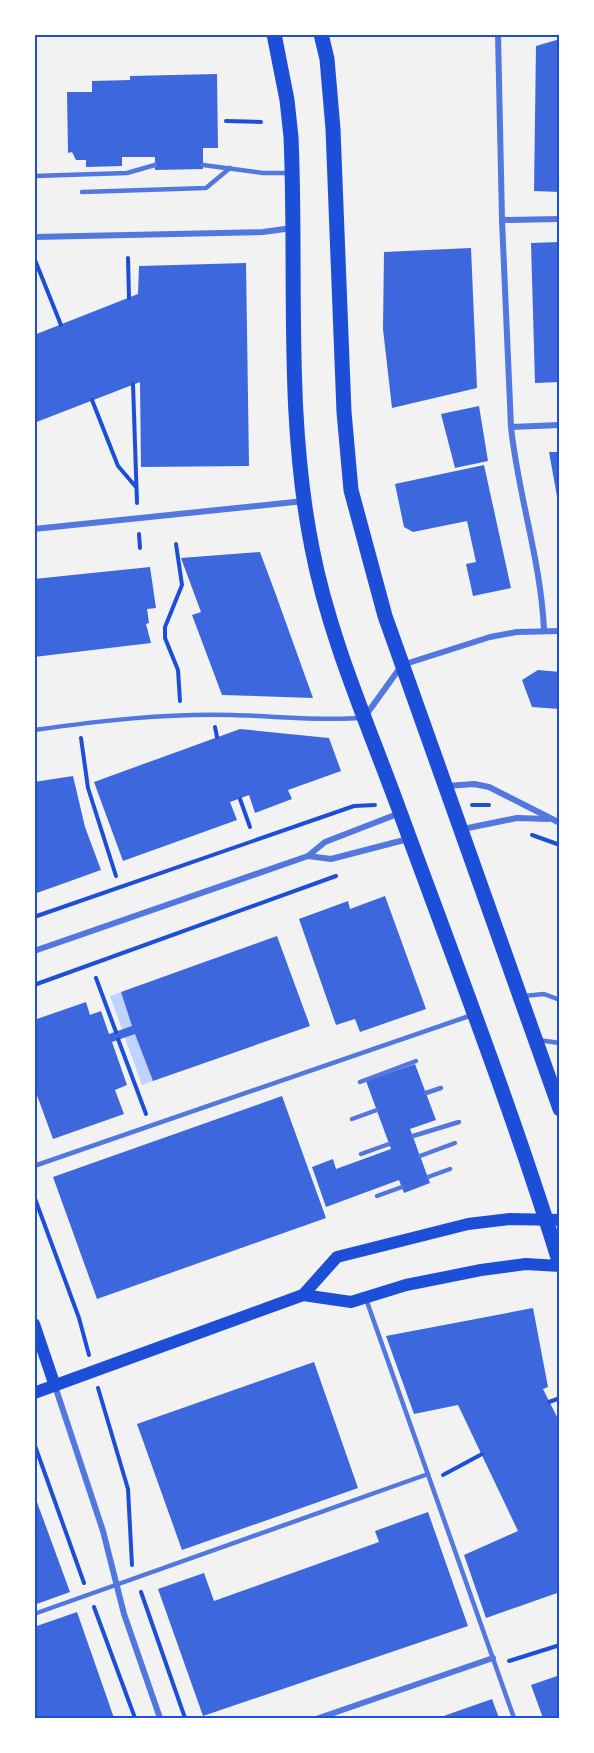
<svg xmlns="http://www.w3.org/2000/svg" width="594" height="1753" viewBox="0 0 594 1753" font-family="'DM Sans',sans-serif">
	<style>
		.water { fill: #bfd3fe }
		.building { fill: #3d67dc }
		.lines { fill: none; stroke-linecap: round; stroke-linejoin: round }
		.path { stroke: #1d4ed8; stroke-width: 4 }
		.service { stroke: #5277de; stroke-width: 4.5 }
		.minor { stroke: #5277de; stroke-width: 6 }
		.secondary { stroke: #1d4ed8; stroke-width: 12 }
		.primary { stroke: #1d4ed8; stroke-width: 15 }
		.neatline { fill: none; stroke: #1d4ed8; stroke-width: 2 }
	</style>
	<rect width="100%" height="100%" fill="#f2f2f2"/>
	<polygon class="water" points="121,992 153,1081 142,1085 110,996"/>
	<g class="building">
		<polygon points="560,39 560,192 534,191 536,46"/>
		<polygon points="217,74 218,148 203,148 203,169 155,170 155,157 122,157 122,166 86,167 86,160 76,160 72,152 68,153 67,92 92,92 92,81 130,80 130,76"/>
		<polygon points="560,242 560,382 535,383 531,243"/>
		<polygon points="471,248 477,388 392,408 383,329 384,252"/>
		<polygon points="246,263 249,466 141,467 140,382 34,423 34,335 138,294 139,266"/>
		<polygon points="479,406 488,461 455,468 441,414"/>
		<polygon points="549,452 560,452 560,502 558,502"/>
		<polygon points="484,465 511,588 473,596 466,564 476,562 467,521 413,532 404,527 395,484"/>
		<polygon points="260,552 276,595 313,698 222,695 192,615 201,612 181,558"/>
		<polygon points="150,567 156,608 147,609 149,623 146,624 151,643 34,657 34,579"/>
		<polygon points="538,670 560,672 560,709 532,707 522,680"/>
		<polygon points="240,729 329,738 341,771 288,790 292,799 255,813 249,795 230,802 237,820 123,861 94,782"/>
		<polygon points="73,776 85,827 101,870 34,894 34,782"/>
		<polygon points="385,896 426,1009 360,1032 355,1019 336,1025 299,919 348,901 350,909"/>
		<polygon points="277,936 310,1026 153,1081 135,1034 112,1042 127,1085 115,1090 124,1114 53,1139 34,1087 34,1020 86,1002 90,1015 101,1011 109,1034 132,1026 121,992"/>
		<polygon points="415,1064 436,1120 410,1129 430,1183 404,1193 399,1180 326,1207 312,1167 333,1159 336,1169 391,1149 366,1081"/>
		<polygon points="282,1096 326,1218 97,1299 53,1177"/>
		<polygon points="533,1308 548,1387 543,1389 560,1423 560,1592 486,1618 464,1555 518,1531 458,1405 414,1414 386,1336"/>
		<polygon points="314,1362 358,1488 182,1550 137,1424"/>
		<polygon points="34,1494 70,1592 34,1605"/>
		<polygon points="428,1512 468,1626 203,1716 158,1589 204,1573 214,1601 379,1542 375,1531"/>
		<polygon points="77,1612 114,1718 34,1718 34,1627"/>
		<polygon points="560,1675 560,1718 543,1718 531,1685"/>
		<polygon points="492,1699 499,1718 438,1718"/>
	</g>
	<g class="lines">
		<g class="path">
			<polyline points="226,121 261,122"/>
			<polyline points="128,258 129,298"/>
			<polyline points="35,260 61,325"/>
			<polyline points="133,384 137,503"/>
			<polyline points="92,400 118,466 136,487"/>
			<polyline points="139,534 140,548"/>
			<polyline points="176,544 182,585 165,627 165,638 178,670 180,701"/>
			<polyline points="215,727 217,737"/>
			<polyline points="81,738 88,788 116,876"/>
			<polyline points="240,799 250,827"/>
			<polyline points="472,805 489,805"/>
			<polyline points="532,835 560,845"/>
			<polyline points="34,917 354,806 375,805"/>
			<polyline points="96,978 116,1032"/>
			<polyline points="34,985 336,876"/>
			<polyline points="118,1039 146,1114"/>
			<polyline points="34,1196 79,1318 89,1355"/>
			<polyline points="98,1388 128,1489 132,1565"/>
			<polyline points="549,1402 560,1398"/>
			<polyline points="34,1443 84,1583"/>
			<polyline points="443,1475 482,1454"/>
			<polyline points="141,1592 185,1718"/>
			<polyline points="94,1607 135,1718"/>
			<polyline points="509,1661 560,1645"/>
		</g>
		<g class="service">
			<polyline points="203,165 263,173 290,173"/>
			<polyline points="34,176 127,173 155,165"/>
			<polyline points="82,192 206,188 230,168"/>
			<path d="M 34,730 C 99,721 166,713 232,715 C 275,716 318,721 361,718"/>
			<polyline points="524,996 544,994 560,1000"/>
			<polyline points="538,1040 560,1043"/>
			<polyline points="360,1082 416,1061"/>
			<polyline points="426,1093 441,1088"/>
			<polyline points="352,1119 377,1110"/>
			<polyline points="413,1136 459,1122"/>
			<polyline points="361,1154 389,1144"/>
			<polyline points="420,1156 455,1143"/>
			<polyline points="34,1166 472,1015"/>
			<polyline points="428,1177 450,1169"/>
			<polyline points="377,1196 402,1187"/>
			<polyline points="366,1299 514,1718"/>
			<polyline points="34,1614 428,1474"/>
		</g>
		<g class="minor">
			<path d="M 498,34 L 502,220 L 511,427 C 518,495 541,561 544,630"/>
			<polyline points="502,220 560,219"/>
			<polyline points="34,237 263,232 292,228"/>
			<polyline points="511,427 560,425"/>
			<polyline points="34,529 304,501"/>
			<polyline points="366,715 402,665 490,637 517,632 560,631"/>
			<polyline points="447,786 474,784 489,787 560,823"/>
			<polyline points="463,829 517,818 548,819"/>
			<polyline points="308,856 331,859 408,839"/>
			<polyline points="34,951 308,856 325,842 400,813"/>
			<polyline points="55,1386 103,1531 124,1614 160,1718"/>
			<polyline points="319,1718 493,1658"/>
		</g>
		<g class="secondary">
			<polyline points="303,1295 351,1302 406,1285 481,1270 526,1264 560,1266"/>
			<polyline points="34,1324 55,1386"/>
			<polyline points="34,1393 303,1295 337,1257 468,1224 510,1219 560,1220"/>
		</g>
		<g class="primary">
			<path d="M 274,34 L 287,100 L 291,137 C 297,273 285,413 312,548 C 329,636 366,720 397,804 C 453,957 512,1109 560,1264"/>
			<polyline points="321,34 327,59 333,129 344,412 351,490 385,616 560,1109"/>
		</g>
	</g>
	<rect width="594" height="1753" fill="none" stroke="#ffffff" stroke-width="72"/>
	<rect x="36" y="36" width="522" height="1681" class="neatline"/>
</svg>
